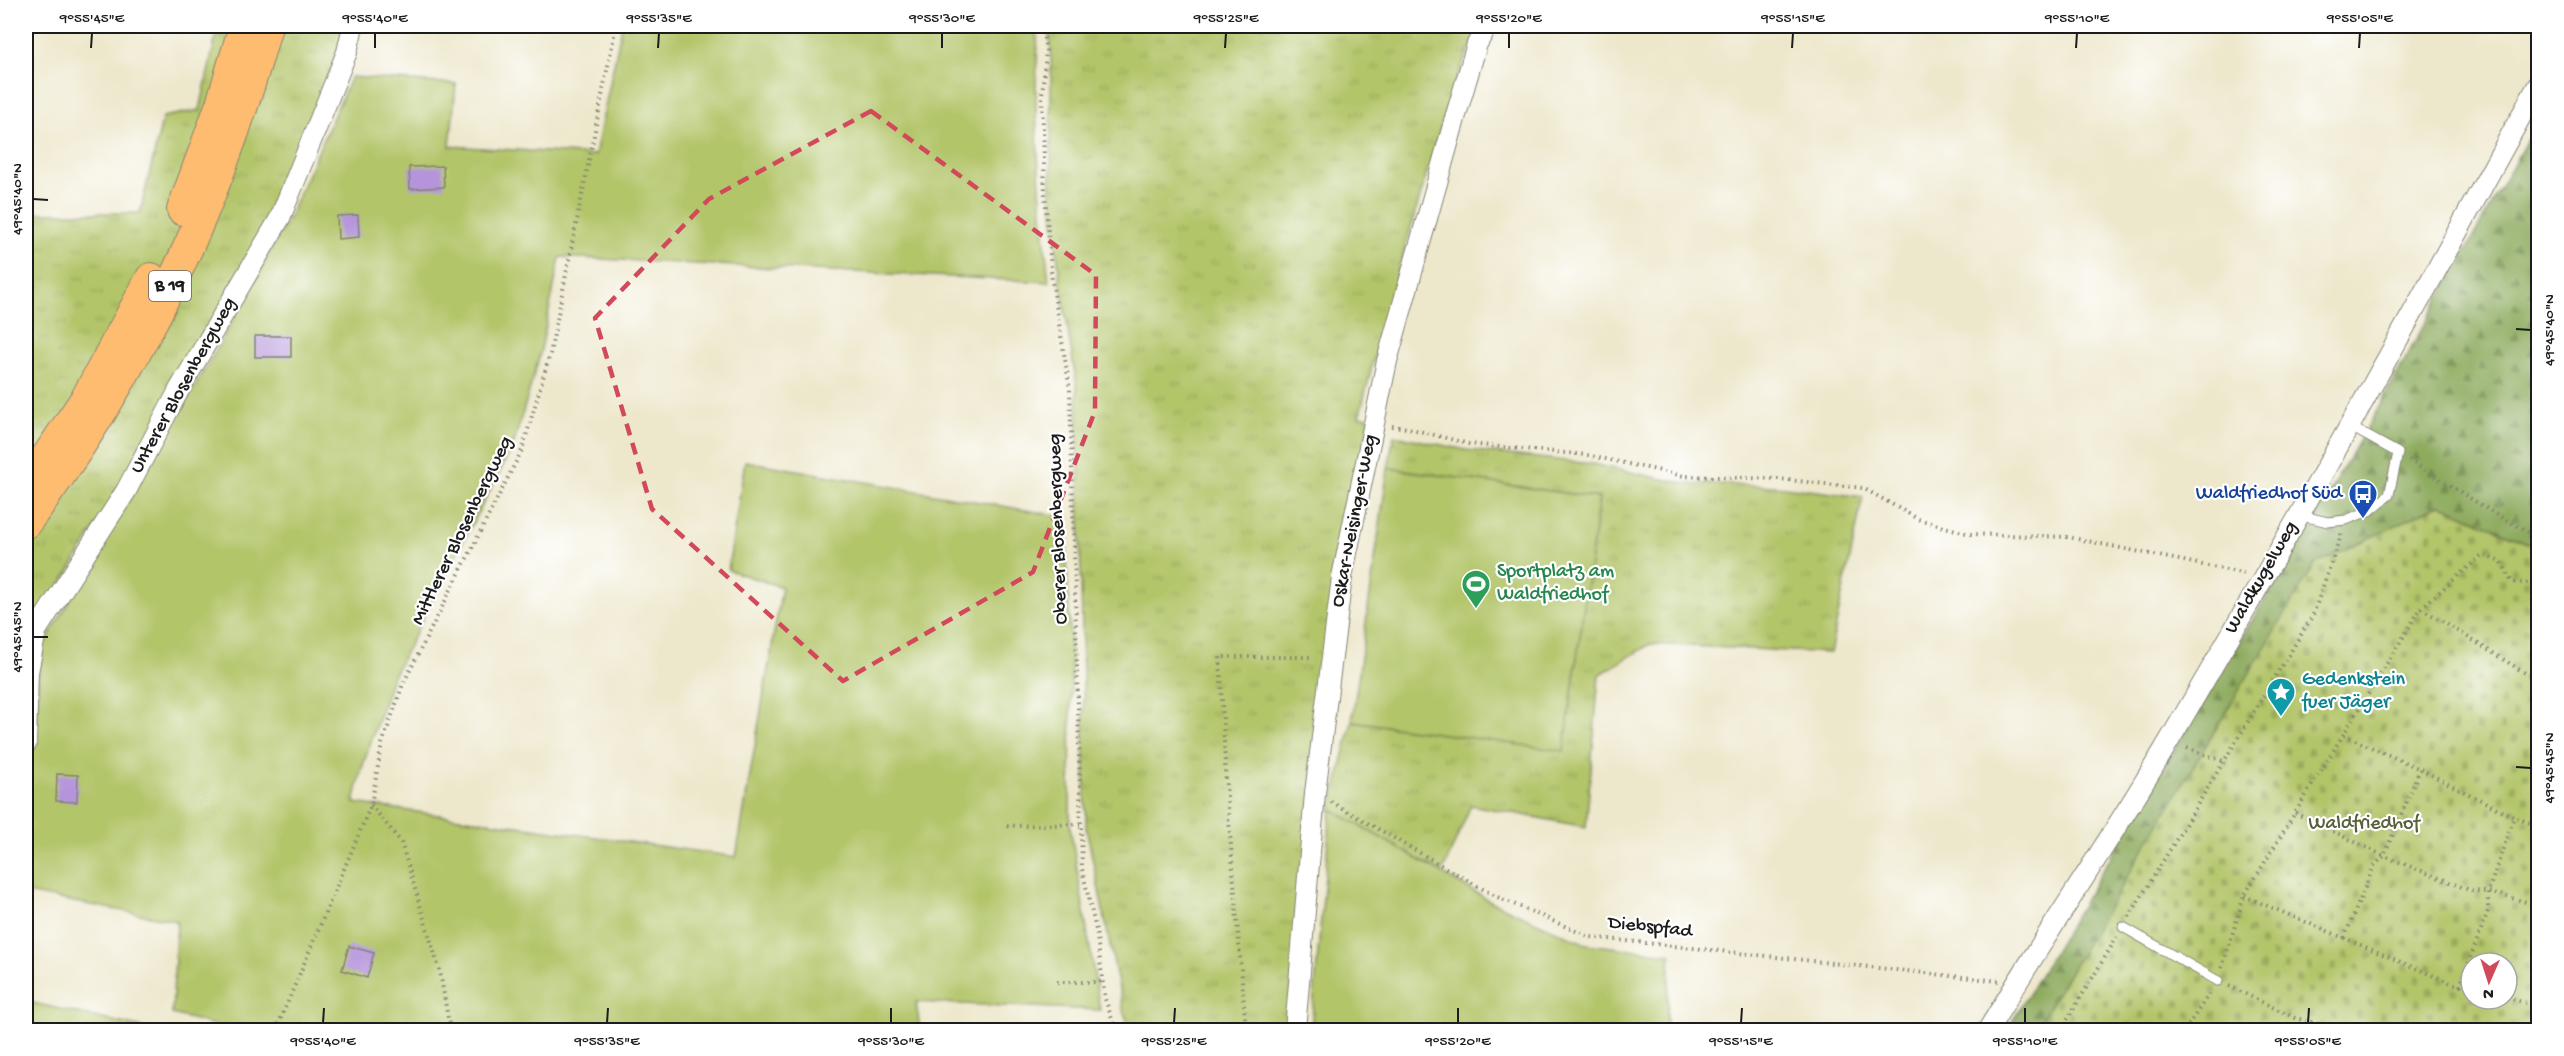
<svg xmlns="http://www.w3.org/2000/svg" width="2564" height="1056" viewBox="0 0 2564 1056" font-family="'Gochi Hand',sans-serif">
	<style>
		.grass { fill: url(#grass-tufts); stroke: #677042; stroke-width: 1.5 }
		.forest { fill: url(#forest-firs); stroke: #54633c; stroke-width: 1.5 }
		.cemetery { fill: url(#cemetery-stones); stroke: #677042; stroke-width: 1.5; fill-rule: evenodd }
		.green { fill: #b2c569; stroke: #677042; stroke-width: 1.5 }
		.building { fill: #b594dc }
		.lines { fill: none; stroke-linecap: round; stroke-linejoin: round }
		.service-casing { stroke: #848274; stroke-width: 11 }
		.minor-casing { stroke: #848274; stroke-width: 22 }
		.primary-casing { stroke: #848274; stroke-width: 32 }
		.path { stroke: #848274; stroke-width: 4; stroke-dasharray: 1.5 4.5; stroke-linecap: butt }
		.service { stroke: #fff; stroke-width: 9 }
		.minor { stroke: #fff; stroke-width: 20 }
		.primary { stroke: #fdbc70; stroke-width: 30 }
		.marked { fill: none; stroke: #d1495b; stroke-width: 4.5; stroke-dasharray: 12 8; stroke-linejoin: round }
		.ticks { fill: none; stroke: #1c1c1c; stroke-width: 2 }
		.labels { text-anchor: middle; dominant-baseline: central; stroke-width: 4.5; stroke-linejoin: round; paint-order: stroke }
		.shield { fill: #fff; stroke: #606060; stroke-width: 1.5 }
		.shield-label { font-size: 18px; font-weight: bold; fill: #1c1c1c }
		.street-label { font-size: 20px; fill: #1c1c1c; stroke: #fff }
		.transit-label { font-size: 20px; fill: #164399; stroke: #fff; text-anchor: end }
		.leisure-label { font-size: 20px; fill: #27864d; stroke: #fff; text-anchor: start }
		.culture-label { font-size: 20px; fill: #0d838f; stroke: #fff; text-anchor: start }
		.park-label { font-size: 20px; fill: #58603b; stroke: #fff }
		.neatline { fill: none; stroke: #1c1c1c; stroke-width: 2 }
		.ticks-label { font-size: 15px; text-anchor: middle; fill: #1c1c1c }
	</style>
	<defs>
		<pattern id="grass-tufts" width="24" height="20" patternUnits="userSpaceOnUse" patternTransform="scale(1.5)"><rect width="24" height="20" fill="#b2c569"/><path d="M3 7l-1-3M5 7V3M7 7l1-3M15 17l-1-3M17 17v-4M19 17l1-3" fill="none" stroke="#98a95a"/></pattern>
		<pattern id="forest-firs" width="22" height="20" patternUnits="userSpaceOnUse" patternTransform="scale(1.5)"><rect width="22" height="20" fill="#8daa5d"/><path d="M5 1l3.5 6h-7zM16 11l3.5 6h-7z" fill="#728a4c"/></pattern>
		<pattern id="cemetery-stones" width="16" height="16" patternUnits="userSpaceOnUse" patternTransform="scale(1.5)"><rect width="16" height="16" fill="#b2c569"/><path d="M2 7V4a2 2 0 0 1 4 0v3zM10 15v-3a2 2 0 0 1 4 0v3z" fill="#98a95a"/></pattern>
	</defs>
	<rect width="100%" height="100%" fill="#fff"/>
	<filter id="ink" filterUnits="userSpaceOnUse"><feTurbulence type="fractalNoise" baseFrequency=".0167" numOctaves="2"/><feDisplacementMap in="SourceGraphic" scale="12" xChannelSelector="R" yChannelSelector="G"/><feConvolveMatrix kernelMatrix="1 2 1 2 8 2 1 2 1" color-interpolation-filters="sRGB"/></filter>
	<filter id="wash" filterUnits="userSpaceOnUse"><feTurbulence type="fractalNoise" baseFrequency=".008" numOctaves="4" result="noise"/><feDisplacementMap in="SourceGraphic" scale="24" xChannelSelector="R" yChannelSelector="G"/><feGaussianBlur stdDeviation="1.35" result="paint"/><feColorMatrix in="noise" values="0 0 0 0 0 0 0 0 0 0 0 0 0 0 0 0 0 1.4 0 .05"/><feComposite in="paint" operator="in"/></filter>
	<g filter="url(#wash)">
		<rect width="100%" height="100%" fill="#ede7cb"/>
		<g class="grass">
			<polygon points="218,26 347,26 274,225 30,638 44,644 38,678 37,724 26,723 26,213 140,213 163,117 200,110"/>
			<polygon points="1048,26 1480,26 1451,91 1384,319 1359,417 1369,417 1286,1030 1131,1030 1124,1013 1086,827 1077,387 1060,280 1051,193 1051,51"/>
			<polygon points="1394,435 1466,450 1592,464 1682,483 1776,486 1863,497 1830,653 1650,644 1599,675 1586,827 1471,805 1442,873 1331,809 1352,721 1564,750 1599,498 1388,468"/>
		</g>
		<polygon class="forest" points="2538,120 2538,548 2440,504 2140,859 2035,1030 2007,1030 2366,430"/>
		<path class="cemetery" d="M 2440,504 L 2538,548 L 2538,1030 L 2035,1030 L 2315,564 ZM 2471,963 L 2507,963 L 2507,999 L 2471,999 Z"/>
		<g class="green">
			<path d="M 622,26 L 1036,26 C 1040,52 1035,73 1036,99 C 1037,160 1042,221 1049,282 L 560,257 L 540,354 L 513,446 L 392,678 L 361,771 L 354,803 L 736,857 L 782,587 L 728,570 L 745,461 L 1065,517 L 1071,660 L 1070,826 L 1100,1010 L 916,1002 L 920,1030 L 233,1030 L 172,1014 L 177,921 L 26,893 L 26,723 L 37,724 L 38,678 L 44,644 L 217,349 L 288,219 L 351,77 L 456,84 L 450,146 L 595,155 Z"/>
			<polygon points="1388,468 1599,498 1564,751 1352,721"/>
			<polygon points="1331,809 1492,902 1586,944 1671,954 1666,1030 1311,1030"/>
			<polygon points="26,1000 33,1003 152,1030 26,1030"/>
		</g>
		<g id="blocks">
			<g class="building">
				<polygon points="443,166 444,187 410,189 409,167"/>
				<polygon points="358,215 359,237 338,239 337,216"/>
				<rect x="255" y="336" width="36" height="21"/>
				<polygon points="57,774 78,775 77,802 56,801"/>
				<polygon points="349,946 374,953 367,978 342,970"/>
			</g>
		</g>
	</g>
	<g filter="url(#ink)">
		<use href="#blocks" fill-opacity="0" stroke="#848274" stroke-width="1.5"/>
		<g class="lines">
			<g class="service-casing">
				<g id="service">
					<polyline points="2298,515 2328,522 2346,520 2371,510 2389,495 2398,453 2351,427"/>
					<polyline points="2123,927 2218,981"/>
				</g>
			</g>
			<g class="minor-casing">
				<g id="minor">
					<polyline points="26,744 28,672 36,631 126,491 180,388 280,218 347,52 353,26"/>
					<polyline points="1295,1030 1315,793 1342,577 1387,361 1456,115 1477,44 1487,26"/>
					<path d="M 1988,1030 C 2046,933 2111,840 2169,741 C 2296,525 2418,305 2538,85"/>
				</g>
			</g>
			<g class="primary-casing">
				<g id="primary">
					<polyline points="182,210 221,104 244,26"/>
					<polyline points="26,487 86,398 151,278"/>
					<path d="M 26,523 C 138,374 218,205 267,26"/>
				</g>
			</g>
			<g class="path">
				<polyline points="1042,26 1046,51 1042,96 1045,194 1052,281 1070,389 1082,869 1096,930 1105,999 1116,1030"/>
				<polyline points="1392,426 1408,428 1469,444 1587,455 1684,476 1779,479 1863,488 1918,519 1969,534 2068,537 2246,574"/>
				<polyline points="2409,460 2497,515 2538,537"/>
				<polyline points="2421,608 2482,555 2501,562 2512,582 2538,584"/>
				<polyline points="2344,735 2420,769 2514,817 2538,826"/>
				<polyline points="2187,748 2223,761"/>
				<polyline points="1331,802 1495,896 1590,937 1999,981"/>
				<polyline points="371,805 401,842 440,972 450,1030"/>
				<polyline points="2295,813 2384,856 2420,769"/>
				<polyline points="1007,826 1080,824"/>
				<polyline points="2244,896 2451,983 2471,989"/>
				<polyline points="2129,917 2313,615 2342,532"/>
				<polyline points="2344,938 2374,866 2384,856 2472,891 2488,892 2538,905"/>
				<polyline points="2222,968 2244,896 2421,608 2538,681"/>
				<polyline points="1057,982 1104,982"/>
				<polyline points="2229,986 2295,1018 2346,1030"/>
				<polyline points="2460,986 2488,911 2488,892 2514,817"/>
				<polyline points="2507,998 2538,1006"/>
				<polyline points="276,1030 371,805 382,744 403,684 522,450 550,354 616,26"/>
				<polyline points="1246,1030 1226,784 1220,657 1313,657"/>
				<polyline points="2061,1030 2117,937"/>
				<polyline points="2185,1030 2211,991"/>
			</g>
			<use href="#service" class="service"/>
			<use href="#minor" class="minor"/>
			<use href="#primary" class="primary"/>
		</g>
	</g>
	<path class="marked" d="M 871,111 L 1096,275 L 1095,411 L 1033,572 L 843,681 L 652,509 L 595,318 L 709,199 Z"/>
	<path class="ticks" d="M 91,48 L 92,33M 375,48 L 375,33M 658,48 L 659,33M 942,48 L 942,33M 1225,48 L 1226,33M 1509,48 L 1509,33M 1792,48 L 1793,33M 2076,48 L 2077,33M 2359,48 L 2360,33M 33,199 L 48,200M 2516,329 L 2531,330M 33,637 L 48,637M 2516,767 L 2531,768M 323,1023 L 324,1008M 607,1023 L 608,1008M 891,1023 L 891,1008M 1174,1023 L 1175,1008M 1458,1023 L 1458,1008M 1741,1023 L 1742,1008M 2025,1023 L 2025,1008M 2308,1023 L 2309,1008"/>
	<defs>
		<g id="bus-pin" transform="scale(1.5)"><path d="M0 17L-7.5 6A9.5 9.5 0 1 1 7.5 6Z" fill="#1a4fb4" stroke="#fff"/><path d="M-5-6H5V4H4V6H2V4H-2V6H-4V4H-5ZM-3.5-4V0h7V-4ZM-3.5 1.2v1.5H-2V1.2ZM2 1.2v1.5H3.5V1.2Z" fill="#fff"/></g>
		<g id="stadium-pin" transform="scale(1.5)"><path d="M0 17L-7.5 6A9.5 9.5 0 1 1 7.5 6Z" fill="#2e9e5b" stroke="#fff"/><path d="M0-5a6.5 5 0 1 0 0 10a6.5 5 0 1 0 0-10ZM-3.5-1.8h7v3.6h-7Z" fill="#fff"/></g>
		<g id="sight-pin" transform="scale(1.5)"><path d="M0 17L-7.5 6A9.5 9.5 0 1 1 7.5 6Z" fill="#0f9aa8" stroke="#fff"/><path d="M0-6L1.8-2.2L6-1.7L2.9 1.2L3.7 5.4L0 3.3L-3.7 5.4L-2.9 1.2L-6-1.7L-1.8-2.2Z" fill="#fff"/></g>
	</defs>
	<g fill-rule="evenodd">
		<use href="#bus-pin" x="2363" y="494"/>
		<use href="#stadium-pin" x="1476" y="584"/>
		<use href="#sight-pin" x="2281" y="692"/>
	</g>
	<g class="labels">
		<rect class="shield" x="149" y="271" width="42" height="30" rx="4.5"/>
		<g class="shield-label">
			<text x="170" y="286">B 19</text>
		</g>
		<g class="street-label">
			<text transform="translate(184 386) rotate(-61)">Unterer Blosenbergweg</text>
			<text transform="translate(1355 521) rotate(-79)">Oskar-Neisinger-Weg</text>
			<text transform="translate(1059 529) rotate(-92)">Oberer Blosenbergweg</text>
			<text transform="translate(463 531) rotate(-64)">Mittlerer Blosenbergweg</text>
			<text transform="translate(2262 578) rotate(-60)">Waldkugelweg</text>
			<text transform="translate(1650 928) rotate(6)">Diebspfad</text>
		</g>
		<g class="transit-label">
			<text x="2342" y="494">Waldfriedhof Süd</text>
		</g>
		<g class="leisure-label">
			<text x="1497" y="572">Sportplatz am<tspan x="1497" dy="23">Waldfriedhof</tspan></text>
		</g>
		<g class="culture-label">
			<text x="2302" y="680">Gedenkstein<tspan x="2302" dy="23">fuer Jäger</tspan></text>
		</g>
		<g class="park-label">
			<text x="2364" y="824">Waldfriedhof</text>
		</g>
	</g>
	<rect width="2564" height="1056" fill="none" stroke="#fff" stroke-width="66"/>
	<g transform="translate(2489 981) rotate(183)"><circle r="28" fill="#ffffff" stroke="#a4a4a4" stroke-width="1.5"/>
	<path d="M0-4.5L10 22L0 15L-10 22Z" fill="#d1495b"/>
	<text y="-9" font-size="16" font-weight="bold" text-anchor="middle" fill="#1c1c1c">N</text>
	</g>
	<rect x="33" y="33" width="2498" height="990" class="neatline"/>
	<g class="ticks-label">
		<text x="92" y="22">9°55'45"E</text>
		<text x="375" y="22">9°55'40"E</text>
		<text x="659" y="22">9°55'35"E</text>
		<text x="942" y="22">9°55'30"E</text>
		<text x="1226" y="22">9°55'25"E</text>
		<text x="1509" y="22">9°55'20"E</text>
		<text x="1793" y="22">9°55'15"E</text>
		<text x="2077" y="22">9°55'10"E</text>
		<text x="2360" y="22">9°55'05"E</text>
		<text transform="translate(16 199) rotate(-90)" y="5">49°45'40"N</text>
		<text transform="translate(2548 330) rotate(-90)" y="5">49°45'40"N</text>
		<text transform="translate(16 637) rotate(-90)" y="5">49°45'45"N</text>
		<text transform="translate(2548 768) rotate(-90)" y="5">49°45'45"N</text>
		<text x="323" y="1045">9°55'40"E</text>
		<text x="607" y="1045">9°55'35"E</text>
		<text x="891" y="1045">9°55'30"E</text>
		<text x="1174" y="1045">9°55'25"E</text>
		<text x="1458" y="1045">9°55'20"E</text>
		<text x="1741" y="1045">9°55'15"E</text>
		<text x="2025" y="1045">9°55'10"E</text>
		<text x="2308" y="1045">9°55'05"E</text>
	</g>
</svg>
